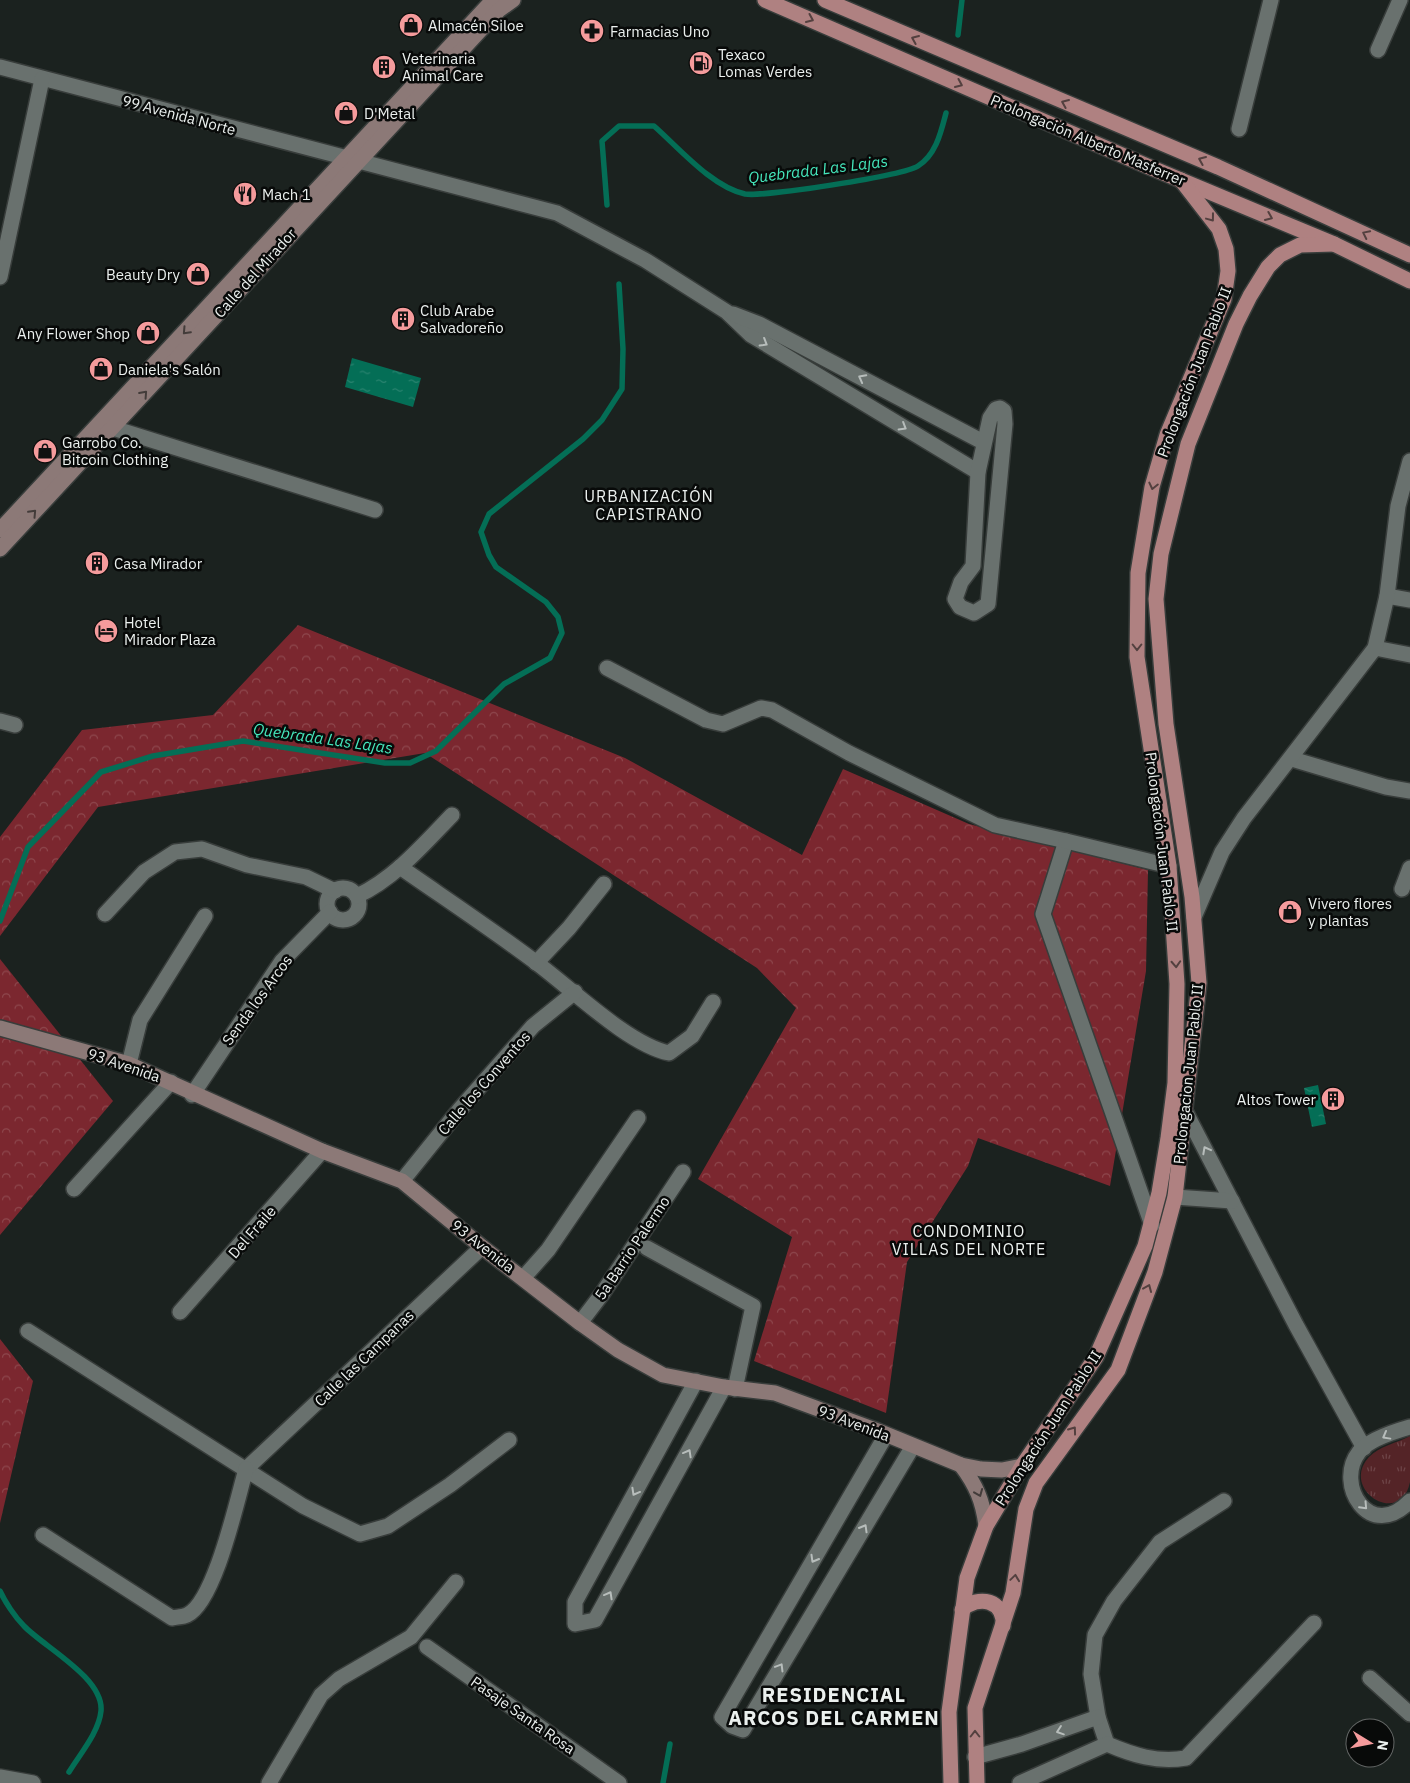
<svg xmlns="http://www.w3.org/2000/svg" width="1410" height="1783" viewBox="0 0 1410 1783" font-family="'IBM Plex Sans',sans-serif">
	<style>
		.grass { fill: url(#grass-tufts) }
		.forest { fill: url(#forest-crowns) }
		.water { fill: url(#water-ripples) }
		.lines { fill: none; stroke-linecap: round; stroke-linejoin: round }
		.stream { stroke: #046e56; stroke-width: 5.5 }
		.street-casing { stroke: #383d3b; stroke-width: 18 }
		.secondary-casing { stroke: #383d3b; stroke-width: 18 }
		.primary-casing { stroke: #383d3b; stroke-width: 18 }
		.street { stroke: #69716e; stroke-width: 15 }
		.secondary { stroke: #8c7977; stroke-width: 15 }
		.primary { stroke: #af8181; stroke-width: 15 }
		.oneway { stroke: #53403f }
		.oneway2 { stroke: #433c3a }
		.oneway3 { stroke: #b7bdbb }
		.labels { text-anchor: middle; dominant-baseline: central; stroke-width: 5; stroke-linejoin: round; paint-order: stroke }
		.poi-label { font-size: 15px; fill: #ebf0ee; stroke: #080a09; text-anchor: start }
		.street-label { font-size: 15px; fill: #ebf0ee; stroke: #080a09 }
		.water-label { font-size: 16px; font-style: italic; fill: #45e7bc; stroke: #080a09 }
		.neighbourhood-label { font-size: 16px; letter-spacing: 1px; fill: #ebf0ee; stroke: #080a09 }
		.district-label { font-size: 20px; font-weight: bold; letter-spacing: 1px; fill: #ebf0ee; stroke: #080a09 }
	</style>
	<defs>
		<pattern id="grass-tufts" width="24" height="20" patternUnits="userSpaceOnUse" patternTransform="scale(1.25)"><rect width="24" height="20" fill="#542427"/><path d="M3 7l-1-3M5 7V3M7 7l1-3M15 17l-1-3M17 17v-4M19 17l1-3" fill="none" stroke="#6d4447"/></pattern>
		<pattern id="forest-crowns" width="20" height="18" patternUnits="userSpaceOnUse" patternTransform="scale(1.25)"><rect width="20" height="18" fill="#7b272f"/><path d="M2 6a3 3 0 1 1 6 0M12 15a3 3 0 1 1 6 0" fill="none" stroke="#8e474d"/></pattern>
		<pattern id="water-ripples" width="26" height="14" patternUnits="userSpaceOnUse" patternTransform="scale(1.25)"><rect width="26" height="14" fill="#046e56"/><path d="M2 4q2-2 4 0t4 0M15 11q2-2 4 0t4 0" fill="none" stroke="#29836f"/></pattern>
	</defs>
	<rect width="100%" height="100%" fill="#1b221f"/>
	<path class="grass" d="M 1410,1436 C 1410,1451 1410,1468 1410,1482 C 1401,1528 1339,1490 1369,1457 C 1380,1446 1397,1443 1410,1436 Z"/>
	<g class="forest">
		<polygon points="298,625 625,758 802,855 843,769 969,824 1148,870 1146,971 1110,1186 978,1138 968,1166 907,1262 886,1413 754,1361 792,1237 698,1179 796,1008 757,968 425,753 98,807 0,936 0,837 82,730 213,715"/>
		<polygon points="0,959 113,1101 0,1235"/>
		<polygon points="0,1339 33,1381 0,1523"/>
	</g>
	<g class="water">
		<polygon points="352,358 421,378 413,407 345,387"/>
		<polygon points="1318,1085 1326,1124 1312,1127 1304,1088"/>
	</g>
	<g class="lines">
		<g class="stream">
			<polyline points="958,35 962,0"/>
			<path d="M 607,205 L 602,141 L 619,126 L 654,126 C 679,148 712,187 745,194 C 764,197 902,176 918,166 C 936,155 941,132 946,113"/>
			<polyline points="0,921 28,847 101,772 153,756 243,741 385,763 410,763 436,751 504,684 550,658 562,633 558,617 546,602 496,567 489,555 481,532 489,514 583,439 602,420 622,389 623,349 619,284"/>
			<path d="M 0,1591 C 5,1602 15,1617 24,1626 C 44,1647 104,1678 101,1711 C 99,1732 80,1754 69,1772"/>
			<polyline points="663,1783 670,1744"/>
		</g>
		<g class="street-casing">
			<g id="street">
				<polyline points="1378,50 1400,0"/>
				<polyline points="0,67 557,213 645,260 727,312 751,335 978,472"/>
				<polyline points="1239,129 1271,0"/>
				<polyline points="0,277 42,79"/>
				<polyline points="733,314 759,324 983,442"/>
				<polygon points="1000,408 1004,411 1005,424 988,604 974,613 960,607 955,599 961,582 973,566 978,472 990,418 996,409"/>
				<polyline points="113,428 375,510"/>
				<polyline points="1387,596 1410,600"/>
				<polyline points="1375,648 1410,655"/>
				<polyline points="607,668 706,720 723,724 761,708 772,710 849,753 995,825 1066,841 1043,914 1152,1225"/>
				<polyline points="0,721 15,725"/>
				<polyline points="1292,759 1386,787 1410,791"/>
				<polyline points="1066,841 1169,866"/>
				<path d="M 400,867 C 446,899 493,930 538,964 C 573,990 629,1045 669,1053 L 692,1036 L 713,1002"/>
				<circle cx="343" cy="904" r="16"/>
				<polyline points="1402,889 1410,868"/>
				<path d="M 357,896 C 395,878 423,845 452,815"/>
				<polyline points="105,914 144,872 175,852 202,849 247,865 306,877 335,891"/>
				<polyline points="1194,917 1222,852 1244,818 1375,648 1387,596 1398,506 1410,461"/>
				<polyline points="536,963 569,928 604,884"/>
				<polyline points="129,1064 140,1020 205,916"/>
				<polyline points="192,1095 282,961 330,912"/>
				<polyline points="1185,1111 1296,1325 1364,1448"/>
				<polyline points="402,1181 460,1109 533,1026 575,992"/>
				<polyline points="74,1189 171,1082"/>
				<polyline points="1175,1197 1232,1201"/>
				<polyline points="647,1248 753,1306 735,1389"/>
				<polyline points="524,1277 548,1250 638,1118"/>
				<polyline points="180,1312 322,1151"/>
				<polyline points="580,1323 602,1294 683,1172"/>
				<polyline points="28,1331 303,1506 360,1534 388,1526 450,1485 509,1440"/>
				<polyline points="696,1381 575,1602 575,1624 595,1620 724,1387"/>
				<path d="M 1410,1427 C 1396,1431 1368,1440 1359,1452 C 1334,1484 1370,1543 1410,1501"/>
				<polyline points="886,1435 722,1717 732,1726 743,1730 913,1446"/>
				<polyline points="246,1469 482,1247"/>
				<path d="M 43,1535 L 172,1618 C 176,1617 183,1617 187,1615 C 215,1602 237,1500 246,1469"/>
				<polyline points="427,1647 619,1783"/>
				<polyline points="1370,1678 1410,1714"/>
				<polyline points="1107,1744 1098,1717 1091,1674 1095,1635 1114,1601 1160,1542 1224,1501"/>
				<polyline points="975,1757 1022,1744 1098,1717"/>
				<polyline points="0,1777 33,1783"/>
				<polyline points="269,1783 321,1695 339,1679 411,1637 456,1582"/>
				<path d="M 1020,1783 L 1107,1744 C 1133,1755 1157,1763 1186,1758 L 1314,1623"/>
			</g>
		</g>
		<g class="secondary-casing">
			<g id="secondary">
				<polyline points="0,530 493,0"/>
				<polyline points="0,549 499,10 513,0"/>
				<polyline points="0,1028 129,1064 322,1151 402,1181 482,1247 580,1323 618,1350 663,1375 724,1387 775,1393 878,1431 961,1465 981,1469 1002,1470 1022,1466"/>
				<path d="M 961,1465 C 976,1485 983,1501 986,1526"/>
			</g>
		</g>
		<g class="primary-casing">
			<g id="primary">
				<polyline points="765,0 1147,166 1334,244 1410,281"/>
				<polyline points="825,0 1218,167 1410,255"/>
				<path d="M 962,1610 C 978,1594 1005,1600 1003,1626"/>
				<polyline points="951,1783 949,1712 967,1578 986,1526 1022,1466 1096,1357 1145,1246 1159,1193 1168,1138 1175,1083 1177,984 1169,866 1137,657 1138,573 1152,487 1167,435 1224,299 1228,271 1226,249 1219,229 1181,180"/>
				<polyline points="977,1783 975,1708 1013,1593 1026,1509 1036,1483 1118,1370 1155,1272 1175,1197 1199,983 1192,897 1166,724 1156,599 1161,554 1188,444 1236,324 1250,296 1268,267 1280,255 1300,245 1334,244"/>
			</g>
		</g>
		<use href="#street" class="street"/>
		<use href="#secondary" class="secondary"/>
		<use href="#primary" class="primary"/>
	</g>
	<defs><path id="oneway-chevron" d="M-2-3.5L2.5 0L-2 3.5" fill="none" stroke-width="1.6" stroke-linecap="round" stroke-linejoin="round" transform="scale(1.25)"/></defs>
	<g class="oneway">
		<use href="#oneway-chevron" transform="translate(810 19) rotate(24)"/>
		<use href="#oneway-chevron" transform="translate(915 39) rotate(-157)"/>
		<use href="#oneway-chevron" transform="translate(959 84) rotate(24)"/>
		<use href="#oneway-chevron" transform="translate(1065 103) rotate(-157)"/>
		<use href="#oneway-chevron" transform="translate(1202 160) rotate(-157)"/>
		<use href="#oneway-chevron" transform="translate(1269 217) rotate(23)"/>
		<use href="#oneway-chevron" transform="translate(1211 218) rotate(53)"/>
		<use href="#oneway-chevron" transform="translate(1366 234) rotate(-154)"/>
		<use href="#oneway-chevron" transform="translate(1153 486) rotate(103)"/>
		<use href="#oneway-chevron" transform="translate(1137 647) rotate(90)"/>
		<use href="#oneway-chevron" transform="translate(1176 964) rotate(87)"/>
		<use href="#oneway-chevron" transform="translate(1148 1288) rotate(-67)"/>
		<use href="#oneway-chevron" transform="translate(1073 1430) rotate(-54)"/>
		<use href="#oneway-chevron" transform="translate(1015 1578) rotate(-82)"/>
		<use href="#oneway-chevron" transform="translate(975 1734) rotate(-90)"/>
	</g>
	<g class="oneway2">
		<use href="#oneway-chevron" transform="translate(186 331) rotate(133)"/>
		<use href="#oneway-chevron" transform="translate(144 394) rotate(-48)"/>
		<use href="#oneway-chevron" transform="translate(33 513) rotate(-47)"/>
		<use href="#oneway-chevron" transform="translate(979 1493) rotate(68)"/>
	</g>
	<g class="oneway3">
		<use href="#oneway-chevron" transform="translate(764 343) rotate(31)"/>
		<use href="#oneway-chevron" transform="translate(862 378) rotate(-152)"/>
		<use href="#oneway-chevron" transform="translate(903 427) rotate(31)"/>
		<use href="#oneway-chevron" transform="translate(1206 1150) rotate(-118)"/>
		<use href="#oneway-chevron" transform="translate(1386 1436) rotate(151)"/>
		<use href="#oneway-chevron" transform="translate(688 1453) rotate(-61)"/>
		<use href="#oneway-chevron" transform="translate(635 1492) rotate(119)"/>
		<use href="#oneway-chevron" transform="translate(1364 1506) rotate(47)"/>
		<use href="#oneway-chevron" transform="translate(864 1528) rotate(-60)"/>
		<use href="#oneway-chevron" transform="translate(814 1559) rotate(120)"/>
		<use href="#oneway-chevron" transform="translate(609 1595) rotate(-61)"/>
		<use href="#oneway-chevron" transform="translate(780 1667) rotate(-59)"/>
		<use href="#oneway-chevron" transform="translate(1060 1731) rotate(161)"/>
	</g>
	<defs>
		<g id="shop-disc" transform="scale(1.25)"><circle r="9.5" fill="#f59b9c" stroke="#080a09"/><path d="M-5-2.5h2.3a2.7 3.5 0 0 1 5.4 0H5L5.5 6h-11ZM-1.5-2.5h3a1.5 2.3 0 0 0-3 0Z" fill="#111"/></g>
		<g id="pharmacy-disc" transform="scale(1.25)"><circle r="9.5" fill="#f59b9c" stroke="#080a09"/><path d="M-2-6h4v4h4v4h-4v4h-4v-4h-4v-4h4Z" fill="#111"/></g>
		<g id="fuel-disc" transform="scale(1.25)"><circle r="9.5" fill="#f59b9c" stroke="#080a09"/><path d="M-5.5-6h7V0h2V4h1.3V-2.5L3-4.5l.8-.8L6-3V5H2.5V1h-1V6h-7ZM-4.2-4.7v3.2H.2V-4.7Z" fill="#111"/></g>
		<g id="building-disc" transform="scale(1.25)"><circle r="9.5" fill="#f59b9c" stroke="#080a09"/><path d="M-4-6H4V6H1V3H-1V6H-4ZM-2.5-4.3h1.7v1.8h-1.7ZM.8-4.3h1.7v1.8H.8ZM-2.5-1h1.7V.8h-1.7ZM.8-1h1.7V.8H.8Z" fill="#111"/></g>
		<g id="restaurant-disc" transform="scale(1.25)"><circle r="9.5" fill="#f59b9c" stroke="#080a09"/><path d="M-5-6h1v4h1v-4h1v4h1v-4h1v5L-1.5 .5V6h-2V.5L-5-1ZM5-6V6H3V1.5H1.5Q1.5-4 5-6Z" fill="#111"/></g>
		<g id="hotel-disc" transform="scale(1.25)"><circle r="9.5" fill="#f59b9c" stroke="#080a09"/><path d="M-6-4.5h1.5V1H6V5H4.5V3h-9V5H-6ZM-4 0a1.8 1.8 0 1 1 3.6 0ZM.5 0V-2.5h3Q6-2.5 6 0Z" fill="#111"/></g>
	</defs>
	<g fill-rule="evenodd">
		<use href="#shop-disc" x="411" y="25"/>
		<use href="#pharmacy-disc" x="592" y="31"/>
		<use href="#fuel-disc" x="701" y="63"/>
		<use href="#building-disc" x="384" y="67"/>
		<use href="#shop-disc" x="346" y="113"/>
		<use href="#restaurant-disc" x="245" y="194"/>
		<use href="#shop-disc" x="198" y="274"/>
		<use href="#building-disc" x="403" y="319"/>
		<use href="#shop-disc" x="148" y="333"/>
		<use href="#shop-disc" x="101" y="369"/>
		<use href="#shop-disc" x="45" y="451"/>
		<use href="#building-disc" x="97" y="563"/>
		<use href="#hotel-disc" x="106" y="631"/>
		<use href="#shop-disc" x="1290" y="912"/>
		<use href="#building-disc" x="1333" y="1099"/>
	</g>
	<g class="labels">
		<g class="poi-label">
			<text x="428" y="25">Almacén Siloe</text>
			<text x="610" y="31">Farmacias Uno</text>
			<text x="718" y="54">Texaco<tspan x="718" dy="17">Lomas Verdes</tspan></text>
			<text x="402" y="58">Veterinaria<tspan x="402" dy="17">Animal Care</tspan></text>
			<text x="364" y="113">D'Metal</text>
			<text x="262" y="194">Mach 1</text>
			<text x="180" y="274" text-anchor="end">Beauty Dry</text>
			<text x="420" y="310">Club Arabe<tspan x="420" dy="17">Salvadoreño</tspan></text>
			<text x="130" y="333" text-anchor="end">Any Flower Shop</text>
			<text x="118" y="369">Daniela's Salón</text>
			<text x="62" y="442">Garrobo Co.<tspan x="62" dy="17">Bitcoin Clothing</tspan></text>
			<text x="114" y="563">Casa Mirador</text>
			<text x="124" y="622">Hotel<tspan x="124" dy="17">Mirador Plaza</tspan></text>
			<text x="1308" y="903">Vivero flores<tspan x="1308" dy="17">y plantas</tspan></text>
			<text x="1316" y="1099" text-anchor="end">Altos Tower</text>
		</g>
		<g class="street-label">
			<text transform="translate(179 115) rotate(15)">99 Avenida Norte</text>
			<text transform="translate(1088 140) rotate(23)">Prolongación Alberto Masferrer</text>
			<text transform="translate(255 273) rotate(-48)">Calle del Mirador</text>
			<text transform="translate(1194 372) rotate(-69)">Prolongación Juan Pablo II</text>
			<text transform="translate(1162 842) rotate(83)">Prolongación Juan Pablo II</text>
			<text transform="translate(257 1000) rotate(-54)">Senda los Arcos</text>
			<text transform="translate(124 1065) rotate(19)">93 Avenida</text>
			<text transform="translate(1188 1074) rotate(-84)">Prolongacion Juan Pablo II</text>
			<text transform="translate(484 1083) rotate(-49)">Calle los Conventos</text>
			<text transform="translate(252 1232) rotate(-49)">Del Fraile</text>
			<text transform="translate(483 1246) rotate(38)">93 Avenida</text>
			<text transform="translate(632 1248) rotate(-56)">5a Barrio Palermo</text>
			<text transform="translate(364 1358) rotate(-44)">Calle las Campanas</text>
			<text transform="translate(854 1423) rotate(21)">93 Avenida</text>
			<text transform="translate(1048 1428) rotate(-57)">Prolongación Juan Pablo II</text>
			<text transform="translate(523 1715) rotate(35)">Pasaje Santa Rosa</text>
		</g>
		<g class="water-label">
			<text transform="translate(818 169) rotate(-7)">Quebrada Las Lajas</text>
			<text transform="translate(323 738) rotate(8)">Quebrada Las Lajas</text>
		</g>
		<g class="neighbourhood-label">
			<text x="649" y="496">URBANIZACIÓN<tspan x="649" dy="18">CAPISTRANO</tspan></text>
			<text x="969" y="1231">CONDOMINIO<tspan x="969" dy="18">VILLAS DEL NORTE</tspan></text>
		</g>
		<g class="district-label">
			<text x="834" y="1694">RESIDENCIAL<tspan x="834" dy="23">ARCOS DEL CARMEN</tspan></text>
		</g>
	</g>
	<g transform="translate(1370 1743) rotate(100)"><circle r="24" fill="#080a09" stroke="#636665"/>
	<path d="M0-4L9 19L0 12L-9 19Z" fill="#f59b9c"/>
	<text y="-8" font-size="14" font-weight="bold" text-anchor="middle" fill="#ebf0ee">N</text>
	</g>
</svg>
